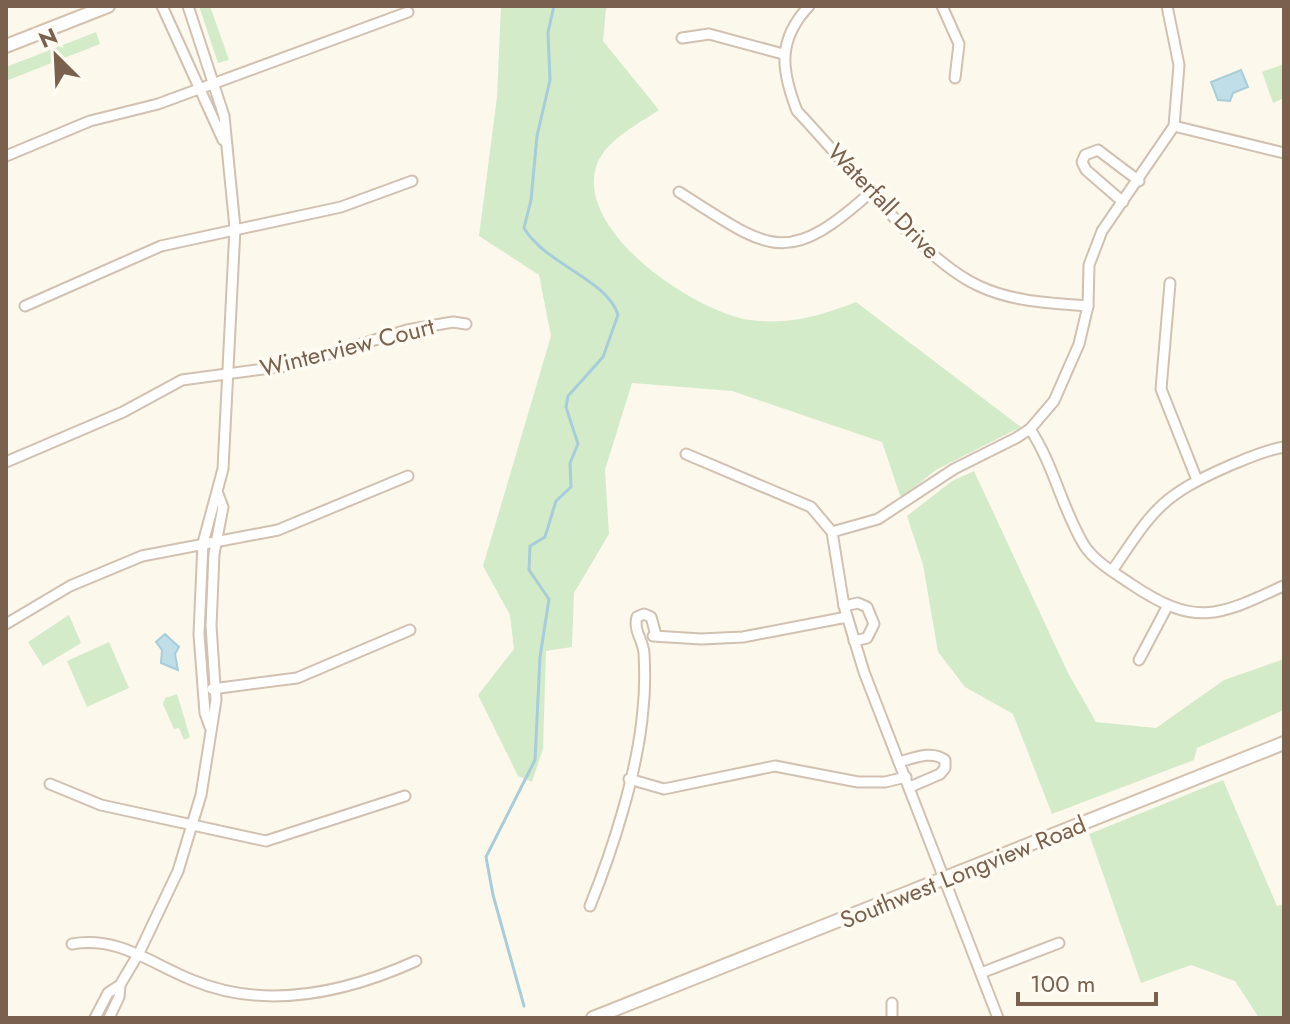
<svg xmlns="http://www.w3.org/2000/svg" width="1290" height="1024" viewBox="0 0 1290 1024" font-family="Jost,sans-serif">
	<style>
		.green { fill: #d4ebca }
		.water { fill: #c0dee7; stroke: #a6cdd9; stroke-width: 2 }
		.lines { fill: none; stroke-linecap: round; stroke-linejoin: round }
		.stream { stroke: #a6cdd9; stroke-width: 3 }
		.street-casing { stroke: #d0c1b1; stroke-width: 13 }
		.secondary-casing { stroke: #d3c2af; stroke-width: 16 }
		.street { stroke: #fff; stroke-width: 9 }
		.secondary { stroke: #fff; stroke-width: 12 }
		.labels { text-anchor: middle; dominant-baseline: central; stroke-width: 7; stroke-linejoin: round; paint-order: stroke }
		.street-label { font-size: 24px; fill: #79614e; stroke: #fffbf3 }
	</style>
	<rect width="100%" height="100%" fill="#fdf8ec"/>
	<g class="green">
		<polygon points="199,6 210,6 229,60 218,63"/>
		<path d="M 501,6 L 610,6 L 606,9 L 603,41 L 659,110 C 637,125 601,142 595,171 C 581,235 695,312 750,320 C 789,325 820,316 856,302 L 1021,427 L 936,470 L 901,498 L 882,442 L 732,391 L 632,383 L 605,470 L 609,534 L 574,593 L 572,647 L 546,651 L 543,749 L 532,782 L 518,776 L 478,695 L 514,649 L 510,615 L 483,566 L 551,336 L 539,275 L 479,236 L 497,97 Z"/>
		<polygon points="96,32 100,44 6,81 6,67"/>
		<polygon points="1284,64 1284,98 1273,103 1262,72"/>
		<polygon points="974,471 1068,673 1096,722 1156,728 1224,680 1284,659 1284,710 1197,748 1194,760 1052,814 1013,714 965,687 938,652 923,565 907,516 952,481"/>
		<polygon points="69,615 81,643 43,666 28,642"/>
		<polygon points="109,642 129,688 87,707 67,661"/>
		<polygon points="177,694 190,737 184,740 179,728 174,729 163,704 165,698"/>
		<polygon points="1223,780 1277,906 1284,904 1284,1018 1259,1018 1235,981 1191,965 1141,983 1089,834"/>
	</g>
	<g class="water">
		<polygon points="1241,70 1248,87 1233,93 1230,101 1218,100 1211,82"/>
		<polygon points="165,634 179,647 175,654 178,670 161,663 162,650 156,642"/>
	</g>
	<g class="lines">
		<path class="stream" d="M 524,1006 L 493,895 L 486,857 L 535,760 L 540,657 L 549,599 L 529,570 L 530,546 L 545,537 L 556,501 L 571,487 L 570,463 L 578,444 L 566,407 L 568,396 L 603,357 L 618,315 C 608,280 545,264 524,228 L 531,200 L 537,136 L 550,80 L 548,32 L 554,6"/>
		<g class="street-casing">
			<g id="street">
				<polyline points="162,6 223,140"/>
				<polyline points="188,6 224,116 235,228 223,469 203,543 199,634 205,713 210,727"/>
				<path d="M 809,6 C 777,40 781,70 797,111 C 843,159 921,260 979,286 C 1013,302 1051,303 1088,306"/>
				<polyline points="942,6 959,44 955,78"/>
				<polyline points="682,38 709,34 783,54"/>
				<polyline points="1174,126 1284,153"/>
				<polyline points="6,156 90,121 158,104 408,12"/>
				<path d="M 679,192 C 769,249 785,270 872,191"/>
				<polyline points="1123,202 1086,170 1082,162 1085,155 1098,150 1139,181"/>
				<polyline points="1170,283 1161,389 1197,480"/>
				<polyline points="25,306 161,246 341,207 412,181"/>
				<path d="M 1030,429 C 1054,465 1062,509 1084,545 C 1095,562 1115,573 1131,584 C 1195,627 1217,617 1283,586"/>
				<polyline points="686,454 811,507 832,532 844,606 864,672 998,1018"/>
				<polyline points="6,462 123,412 182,380 293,365 407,330 453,322 466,324"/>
				<polyline points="832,532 878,519 954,469 1016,438 1030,429 1054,401 1079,344 1088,306 1089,265 1102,231 1174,126 1179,65 1167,6"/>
				<path d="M 1112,571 C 1154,509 1160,496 1231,465 C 1248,458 1265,450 1284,447"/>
				<polyline points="844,606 858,603 867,607 874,624 867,638 854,641"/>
				<polyline points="6,624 70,586 142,556 278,530 408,476"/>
				<polyline points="653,636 701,639 743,637 847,617"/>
				<polyline points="1139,660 1167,607"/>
				<polyline points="212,689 297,678 410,630"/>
				<path d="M 899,762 C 914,758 932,750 945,760 L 945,768 L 940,774 L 910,787"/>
				<polyline points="629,779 664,789 775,766 858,782 885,782 906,777"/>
				<polyline points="50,784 101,805 266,841 405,796"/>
				<path d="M 590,906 C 613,849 638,771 643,709 C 645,691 645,671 644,653 C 643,640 633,630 637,617 L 644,614 L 651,617 L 656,635"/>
				<path d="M 72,944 C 119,936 150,963 192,980 C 266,1011 345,993 416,961"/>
				<polyline points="981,973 1059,943"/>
				<polyline points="95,1018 108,993 120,985 139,953 178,871 201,795 216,700 211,626 214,554 223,507 218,494"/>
				<polyline points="109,1018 119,997 120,985"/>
				<polyline points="892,1018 892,1003"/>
			</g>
		</g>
		<g class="secondary-casing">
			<g id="secondary">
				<polyline points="6,46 108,6"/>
				<polyline points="593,1018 1284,743"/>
			</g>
		</g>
		<use href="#street" class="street"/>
		<use href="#secondary" class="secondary"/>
	</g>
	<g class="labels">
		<g class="street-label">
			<text transform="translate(884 201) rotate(46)">Waterfall Drive</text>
			<text transform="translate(347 347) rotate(-14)">Winterview Court</text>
			<text transform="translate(963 872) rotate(-22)">Southwest Longview Road</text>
		</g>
	</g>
	<rect width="1290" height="1024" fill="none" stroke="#79614e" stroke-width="16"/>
	<g transform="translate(56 56) rotate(336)" stroke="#fffbf3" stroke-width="6" paint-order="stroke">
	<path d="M0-6L14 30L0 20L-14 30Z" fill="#79614e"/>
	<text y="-12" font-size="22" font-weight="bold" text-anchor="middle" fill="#79614e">N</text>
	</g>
	<path d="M1018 992v12h138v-12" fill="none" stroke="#79614e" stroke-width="4"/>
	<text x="1030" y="992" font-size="24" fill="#79614e" stroke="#fffbf3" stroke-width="6" paint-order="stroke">100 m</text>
</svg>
